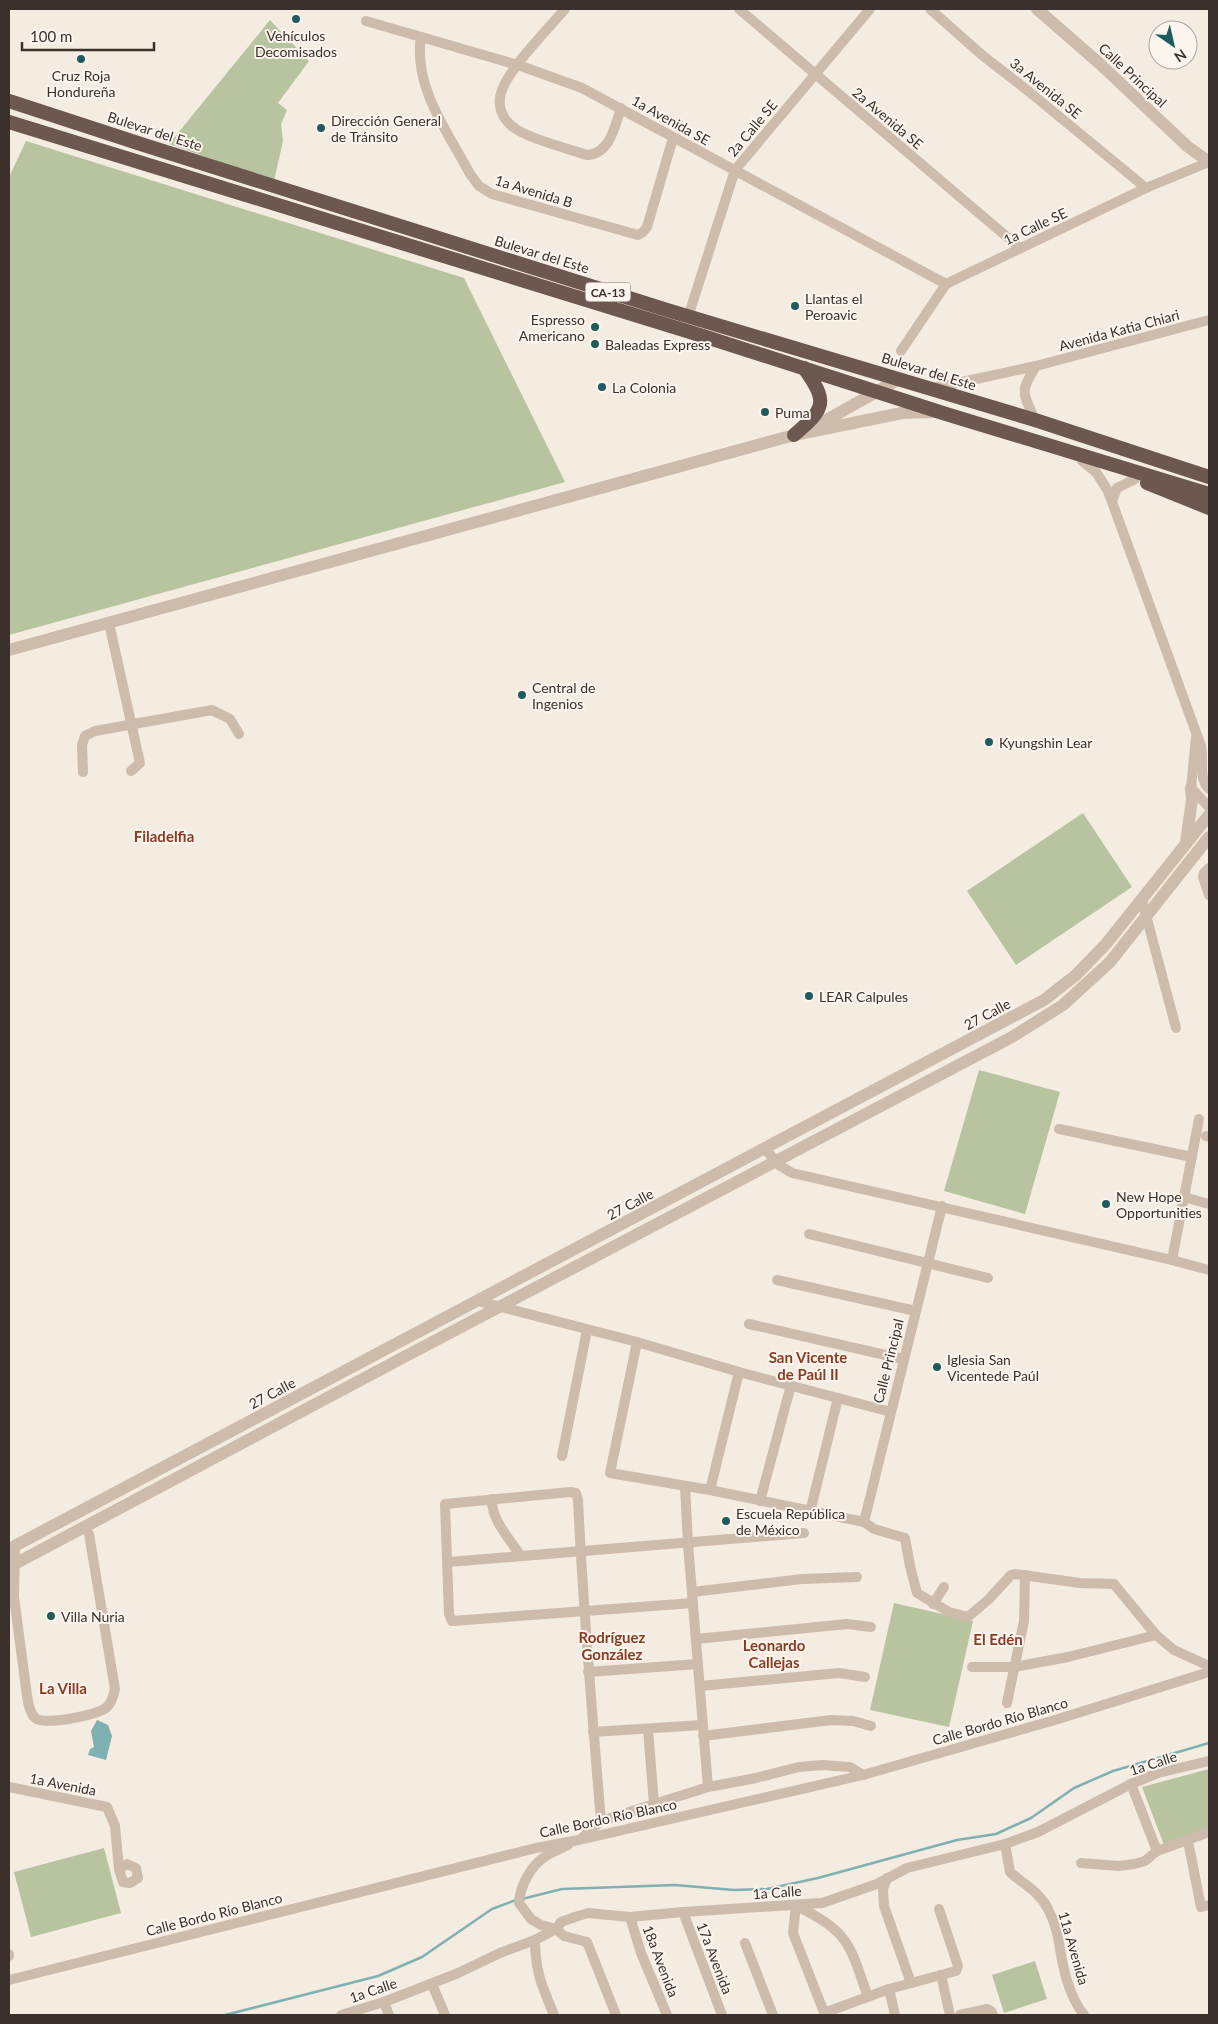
<svg xmlns="http://www.w3.org/2000/svg" width="1218" height="2024" viewBox="0 0 1218 2024" font-family="Lato,sans-serif">
	<style>
		.green { fill: #b8c4a0 }
		.water { fill: #7fb0b2 }
		.lines { fill: none; stroke-linecap: round; stroke-linejoin: round }
		.stream { stroke: #7fb0b2; stroke-width: 2.5 }
		.minor { stroke: #cdbbac; stroke-width: 10 }
		.tertiary { stroke: #cdbbac; stroke-width: 12 }
		.trunk { stroke: #6c584f; stroke-width: 14 }
		.poi-dot { fill: #1f5a5e; stroke: #fbf5ee; stroke-width: 2 }
		.labels { text-anchor: middle; dominant-baseline: central; stroke-width: 4; stroke-linejoin: round; paint-order: stroke }
		.shield { fill: #fbf5ee; stroke: #756b66; stroke-width: 1 }
		.shield-label { font-size: 12px; font-weight: bold; fill: #3b302b }
		.poi-label { font-size: 14px; fill: #3b302b; stroke: #fbf5ee; text-anchor: start }
		.street-label { font-size: 14px; fill: #3b302b; stroke: #fbf5ee }
		.neighbourhood-label { font-size: 15px; font-weight: bold; fill: #8c3b22; stroke: #fbf5ee }
	</style>
	<rect width="100%" height="100%" fill="#f4ebe1"/>
	<g class="green">
		<polygon points="270,20 309,61 278,103 287,110 281,124 283,141 274,181 169,144"/>
		<polygon points="26,141 464,278 565,482 9,635 9,177"/>
		<polygon points="1083,813 1132,887 1016,965 967,891"/>
		<polygon points="979,1070 1060,1092 1025,1214 944,1191"/>
		<polygon points="894,1603 973,1621 949,1727 870,1710"/>
		<polygon points="1209,1769 1209,1827 1164,1845 1142,1787"/>
		<polygon points="104,1848 121,1913 31,1937 14,1872"/>
		<polygon points="1035,1961 1047,1999 1004,2013 992,1975"/>
	</g>
	<polygon class="water" points="97,1720 108,1725 112,1736 106,1760 88,1755 90,1749 94,1747 91,1731"/>
	<g class="lines">
		<g class="stream">
			<polyline points="522,1899 562,1889 675,1885 734,1890 767,1889 818,1878 957,1840 996,1834 1031,1818 1074,1788 1113,1771 1209,1743"/>
			<polyline points="225,2015 378,1976 422,1957 492,1909 516,1900"/>
		</g>
		<g class="minor">
			<path d="M 565,9 C 548,29 511,66 502,90 C 496,105 502,120 516,129 C 530,139 569,149 587,155 C 610,154 615,126 621,108"/>
			<polyline points="739,9 1020,248"/>
			<polyline points="930,9 982,55 1027,90 1146,188"/>
			<polyline points="366,21 518,65 582,88 946,284"/>
			<path d="M 421,37 C 413,87 448,132 470,174 L 479,186 L 492,194 L 638,235 L 643,232 L 647,227 L 673,138"/>
			<polyline points="688,317 735,170 870,9"/>
			<polyline points="901,351 946,284 1146,188 1209,162"/>
			<polyline points="934,388 1036,366 1209,320"/>
			<path d="M 1035,420 C 1023,392 1019,393 1036,366"/>
			<path d="M 1082,461 L 1096,472 L 1108,491 L 1201,746 C 1204,760 1198,778 1209,789"/>
			<polyline points="1112,501 1117,488 1135,479"/>
			<polyline points="109,623 140,763 131,771"/>
			<polyline points="1196,737 1191,788 1209,807"/>
			<polyline points="83,772 82,745 85,736 95,731 212,710 230,719 239,734"/>
			<polyline points="1209,868 1204,873 1203,877 1209,895"/>
			<polyline points="1142,900 1176,1028"/>
			<polyline points="1059,1129 1192,1157"/>
			<polyline points="1206,1136 1209,1137"/>
			<polyline points="765,1149 779,1165 792,1173 1172,1260 1209,1270"/>
			<polyline points="1184,1197 1209,1204"/>
			<polyline points="809,1234 988,1278"/>
			<polyline points="1172,1260 1199,1119"/>
			<polyline points="777,1280 916,1311"/>
			<polyline points="478,1301 637,1342 739,1372 891,1412"/>
			<polyline points="749,1324 903,1359"/>
			<polyline points="637,1342 610,1473 710,1490 864,1522 874,1529 905,1538 910,1566 917,1593 949,1612 968,1617 989,1599 1011,1575 1015,1574 1080,1583 1114,1584 1156,1635 1174,1650 1209,1666"/>
			<polyline points="562,1456 587,1330"/>
			<polyline points="685,1486 688,1544 708,1787"/>
			<polyline points="710,1490 739,1372"/>
			<path d="M 492,1499 C 491,1520 510,1539 520,1555"/>
			<polyline points="760,1501 791,1385"/>
			<polyline points="810,1512 838,1398"/>
			<polyline points="864,1522 942,1206"/>
			<path d="M 15,1546 L 14,1597 L 27,1696 C 28,1703 30,1713 35,1718 C 44,1726 99,1715 107,1707 C 113,1701 113,1696 115,1689 L 89,1534"/>
			<polyline points="448,1562 804,1533"/>
			<polyline points="692,1592 802,1579 857,1577"/>
			<polyline points="933,1604 944,1587"/>
			<polyline points="696,1639 847,1624 871,1627"/>
			<polyline points="972,1667 1014,1667 1068,1657 1156,1635"/>
			<polyline points="588,1672 698,1664"/>
			<polyline points="700,1686 839,1673 865,1677"/>
			<polyline points="1007,1703 1024,1621 1025,1575"/>
			<polyline points="648,1729 654,1804"/>
			<polyline points="593,1732 702,1725"/>
			<polyline points="703,1736 831,1720 853,1721 871,1726"/>
			<polyline points="1131,1784 1157,1851"/>
			<polyline points="9,1787 107,1807 115,1826 119,1869 123,1882 130,1883 138,1878 136,1868 127,1864 119,1869"/>
			<path d="M 601,1821 C 592,1714 583,1607 578,1500 L 576,1493 L 570,1492 L 445,1504 L 449,1614 L 452,1621 L 693,1603"/>
			<polyline points="581,1839 601,1821 708,1787 756,1778 799,1767 822,1765 850,1767 863,1775"/>
			<polyline points="1188,1841 1201,1907 1209,1905"/>
			<path d="M 1005,1844 L 1010,1872 C 1023,1884 1040,1892 1048,1909 C 1058,1927 1059,1946 1063,1965 C 1066,1981 1074,2003 1084,2015"/>
			<path d="M 568,1845 C 561,1849 553,1851 546,1856 C 531,1865 520,1886 519,1903 L 531,1919 L 541,1925 L 556,1929 L 564,1936 L 587,1942 L 616,2015"/>
			<polyline points="1081,1863 1119,1866 1134,1864 1145,1861 1157,1851 1209,1832"/>
			<polyline points="887,1878 883,1889 884,1906 911,1983"/>
			<polyline points="683,1912 722,2015"/>
			<polyline points="630,1917 641,1953 667,2015"/>
			<path d="M 535,1940 C 535,1971 542,1986 554,2015"/>
			<polyline points="745,1943 773,2015"/>
			<polyline points="9,1954 9,1956"/>
			<polyline points="941,1975 950,2015"/>
			<polyline points="9,1980 536,1848 579,1840 863,1775 1055,1720 1209,1672"/>
			<polyline points="432,1984 445,2015"/>
			<polyline points="889,1989 895,2015"/>
			<polyline points="384,2002 389,2015"/>
			<polyline points="824,2013 889,1989 956,1971 958,1966 939,1909"/>
			<polyline points="341,2015 384,2002 456,1974 500,1953 535,1940 556,1929 561,1922 575,1917 588,1913 630,1917 683,1912 822,1903 877,1884 907,1868 1005,1844 1038,1832 1131,1784 1158,1773 1209,1761"/>
			<path d="M 825,2015 L 793,1933 L 796,1905 C 811,1914 829,1922 841,1936 C 855,1952 860,1977 868,1996"/>
			<polyline points="960,2015 987,2009 991,2011 993,2015"/>
		</g>
		<g class="tertiary">
			<polyline points="1037,9 1100,64 1187,146 1209,162"/>
			<polyline points="816,426 899,379"/>
			<polyline points="9,650 794,435 902,413 933,412"/>
			<polyline points="1186,842 1192,800 1191,788"/>
			<polyline points="9,1549 1044,1000 1076,975 1106,944 1209,815"/>
			<polyline points="9,1567 404,1357 1012,1037 1063,1005 1110,962 1209,837"/>
		</g>
		<g class="trunk">
			<polyline points="9,101 147,146 667,310 1035,420 1209,477"/>
			<polyline points="9,122 703,336 946,414 1209,494"/>
			<path d="M 794,435 C 826,408 828,402 804,368"/>
			<polyline points="1147,483 1209,508"/>
		</g>
	</g>
	<g class="poi-dot">
		<circle cx="296" cy="19" r="5"/>
		<circle cx="81" cy="59" r="5"/>
		<circle cx="321" cy="128" r="5"/>
		<circle cx="795" cy="306" r="5"/>
		<circle cx="595" cy="327" r="5"/>
		<circle cx="595" cy="344" r="5"/>
		<circle cx="602" cy="387" r="5"/>
		<circle cx="765" cy="412" r="5"/>
		<circle cx="522" cy="695" r="5"/>
		<circle cx="989" cy="742" r="5"/>
		<circle cx="809" cy="996" r="5"/>
		<circle cx="1106" cy="1204" r="5"/>
		<circle cx="937" cy="1367" r="5"/>
		<circle cx="726" cy="1521" r="5"/>
		<circle cx="51" cy="1616" r="5"/>
	</g>
	<g class="labels">
		<rect class="shield" x="585.5" y="282.5" width="45" height="19" rx="4"/>
		<g class="shield-label">
			<text x="608" y="292">CA-13</text>
		</g>
		<g class="poi-label">
			<text x="296" y="35" text-anchor="middle">Vehículos<tspan x="296" dy="16">Decomisados</tspan></text>
			<text x="81" y="75" text-anchor="middle">Cruz Roja<tspan x="81" dy="16">Hondureña</tspan></text>
			<text x="331" y="120">Dirección General<tspan x="331" dy="16">de Tránsito</tspan></text>
			<text x="805" y="298">Llantas el<tspan x="805" dy="16">Peroavic</tspan></text>
			<text x="585" y="319" text-anchor="end">Espresso<tspan x="585" dy="16">Americano</tspan></text>
			<text x="605" y="344">Baleadas Express</text>
			<text x="612" y="387">La Colonia</text>
			<text x="775" y="412">Puma</text>
			<text x="532" y="687">Central de<tspan x="532" dy="16">Ingenios</tspan></text>
			<text x="999" y="742">Kyungshin Lear</text>
			<text x="819" y="996">LEAR Calpules</text>
			<text x="1116" y="1196">New Hope<tspan x="1116" dy="16">Opportunities</tspan></text>
			<text x="947" y="1359">Iglesia San<tspan x="947" dy="16">Vicentede Paúl</tspan></text>
			<text x="736" y="1513">Escuela República<tspan x="736" dy="16">de México</tspan></text>
			<text x="61" y="1616">Villa Nuria</text>
		</g>
		<g class="street-label">
			<text transform="translate(1133 75) rotate(43)">Calle Principal</text>
			<text transform="translate(1046 88) rotate(39)">3a Avenida SE</text>
			<text transform="translate(888 118) rotate(40)">2a Avenida SE</text>
			<text transform="translate(671 120) rotate(29)">1a Avenida SE</text>
			<text transform="translate(752 128) rotate(-50)">2a Calle SE</text>
			<text transform="translate(155 131) rotate(18)">Bulevar del Este</text>
			<text transform="translate(534 191) rotate(17)">1a Avenida B</text>
			<text transform="translate(1035 226) rotate(-25)">1a Calle SE</text>
			<text transform="translate(542 254) rotate(17)">Bulevar del Este</text>
			<text transform="translate(1119 330) rotate(-15)">Avenida Katia Chiari</text>
			<text transform="translate(929 371) rotate(17)">Bulevar del Este</text>
			<text transform="translate(987 1014) rotate(-28)">27 Calle</text>
			<text transform="translate(630 1204) rotate(-28)">27 Calle</text>
			<text transform="translate(888 1361) rotate(-76)">Calle Principal</text>
			<text transform="translate(272 1393) rotate(-28)">27 Calle</text>
			<text transform="translate(1000 1721) rotate(-16)">Calle Bordo Río Blanco</text>
			<text transform="translate(1153 1763) rotate(-18)">1a Calle</text>
			<text transform="translate(63 1784) rotate(11)">1a Avenida</text>
			<text transform="translate(608 1818) rotate(-12)">Calle Bordo Río Blanco</text>
			<text transform="translate(777 1892) rotate(-4)">1a Calle</text>
			<text transform="translate(214 1914) rotate(-14)">Calle Bordo Río Blanco</text>
			<text transform="translate(1074 1948) rotate(74)">11a Avenida</text>
			<text transform="translate(715 1958) rotate(69)">17a Avenida</text>
			<text transform="translate(661 1961) rotate(69)">18a Avenida</text>
			<text transform="translate(373 1990) rotate(-19)">1a Calle</text>
		</g>
		<g class="neighbourhood-label">
			<text x="164" y="836">Filadelfia</text>
			<text x="808" y="1357">San Vicente<tspan x="808" dy="17">de Paúl II</tspan></text>
			<text x="612" y="1637">Rodríguez<tspan x="612" dy="17">González</tspan></text>
			<text x="998" y="1639">El Edén</text>
			<text x="774" y="1645">Leonardo<tspan x="774" dy="17">Callejas</tspan></text>
			<text x="63" y="1688">La Villa</text>
		</g>
	</g>
	<rect width="1218" height="2024" fill="none" stroke="#3b302b" stroke-width="20"/>
	<g transform="translate(1173 45) rotate(146)"><circle r="24" fill="#fbf5ee" stroke="#aea6a0"/>
	<path d="M0-4L9 19L0 12L-9 19Z" fill="#1f5a5e"/>
	<text y="-8" font-size="14" font-weight="bold" text-anchor="middle" fill="#3b302b">N</text>
	</g>
	<path d="M22 42v8h132v-8" fill="none" stroke="#3b302b" stroke-width="2.5"/>
	<text x="30" y="42" font-size="15" fill="#3b302b" stroke="#fbf5ee" stroke-width="4" paint-order="stroke">100 m</text>
</svg>
